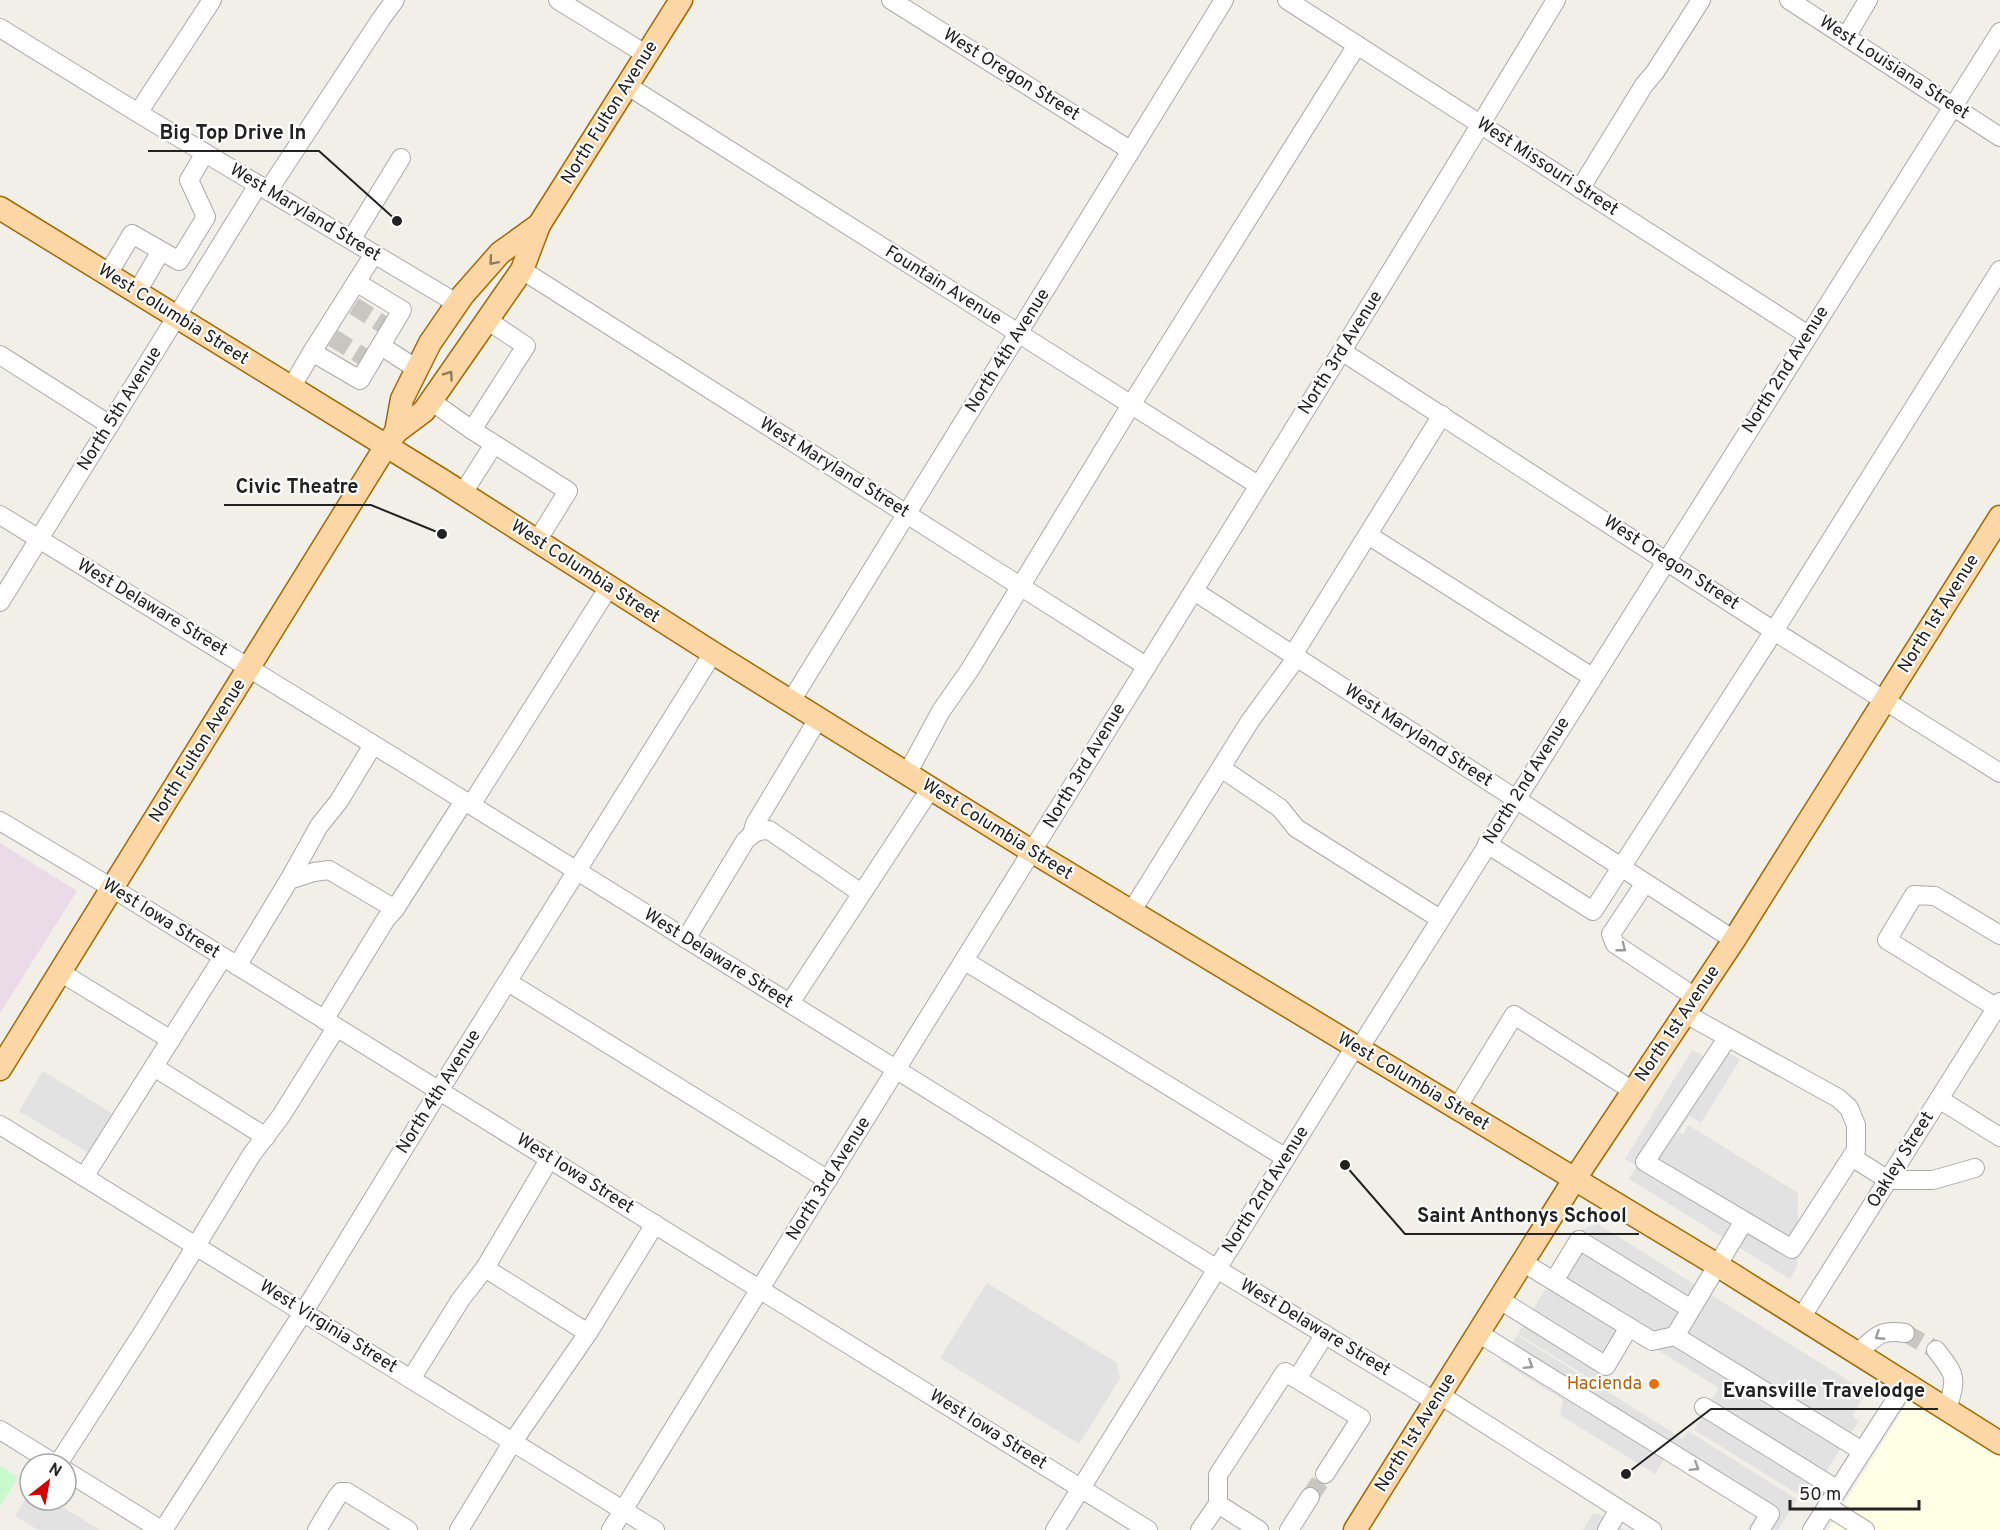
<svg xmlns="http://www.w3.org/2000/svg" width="2000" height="1530" viewBox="0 0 2000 1530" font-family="Overpass,sans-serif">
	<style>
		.industrial { fill: #ebdbe8 }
		.education { fill: #ffffe5 }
		.park { fill: #c8facc }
		.parking { fill: #e2e2e2 }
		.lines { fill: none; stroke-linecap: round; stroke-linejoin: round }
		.minor-tunnel { stroke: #c8c6c1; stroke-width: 18; stroke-dasharray: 18 9; stroke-linecap: butt }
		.minor-casing { stroke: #a9a9a9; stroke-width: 20 }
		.major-casing { stroke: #a06b00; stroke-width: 25 }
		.minor { stroke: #fff; stroke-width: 18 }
		.major { stroke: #fcd6a4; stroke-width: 22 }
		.oneway { stroke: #8f7c63 }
		.oneway2 { stroke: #9c9c9c }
		.food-dot { fill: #e8710a; stroke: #fff; stroke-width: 2 }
		.labels { text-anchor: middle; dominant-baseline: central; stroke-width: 4.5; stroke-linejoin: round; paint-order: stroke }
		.street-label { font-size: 18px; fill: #222; stroke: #fff }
		.food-label { font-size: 18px; fill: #c56008; stroke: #fff; text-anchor: end }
		.leader { fill: none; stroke: #222; stroke-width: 2 }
		.callout-dot { fill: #222; stroke: #fff; stroke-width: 2 }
		.callout-label { font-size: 20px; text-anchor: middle; font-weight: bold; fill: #222; stroke: #fff; stroke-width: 4.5; stroke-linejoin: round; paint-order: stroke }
	</style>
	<rect width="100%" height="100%" fill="#f2efe9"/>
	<polygon class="industrial" points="0,843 77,891 0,1013"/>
	<polygon class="education" points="1909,1400 2000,1457 2000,1530 1828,1530"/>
	<polygon class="park" points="0,1466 18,1477 0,1506"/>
	<g class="parking">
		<polygon points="1692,1050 1704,1056 1728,1052 1740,1060 1701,1123 1689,1116 1679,1132 1683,1134 1688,1125 1798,1193 1797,1266 1790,1279 1629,1179 1637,1166 1625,1159"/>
		<polygon points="43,1071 118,1117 94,1156 19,1111"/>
		<polygon points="1598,1224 1867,1392 1852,1415 1859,1421 1807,1500 1694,1430 1719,1388 1630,1333 1599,1384 1518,1334 1582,1229"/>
		<polygon points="987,1283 1117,1363 1120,1379 1079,1444 940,1358"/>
		<polygon points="1517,1335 1683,1439 1688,1431 1797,1499 1778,1530 1747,1530 1758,1512 1667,1455 1655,1474 1560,1415 1563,1400 1501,1361"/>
		<polygon points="30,1491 30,1500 51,1500 100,1530 38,1530 15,1516"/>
		<polygon points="1593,1514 1599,1514 1625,1530 1583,1530"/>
	</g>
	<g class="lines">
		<g class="minor-tunnel">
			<polyline points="354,306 387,327"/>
			<polyline points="333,338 367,359"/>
			<polyline points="1905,1333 1936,1350"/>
			<polyline points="1310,1497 1325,1474"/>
		</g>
		<g class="minor-casing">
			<g id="minor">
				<polyline points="558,0 647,55"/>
				<polyline points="891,0 1130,150"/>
				<polyline points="1287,0 1808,335"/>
				<polyline points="1789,0 2000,137"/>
				<polyline points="0,28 138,113 458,304"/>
				<polyline points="1846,37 1868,0"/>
				<polyline points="628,86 1258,485"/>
				<polyline points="138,113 212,0"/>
				<polyline points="1580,189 1644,85 1655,72 1701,0"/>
				<polyline points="268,191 381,19 395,0"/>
				<polyline points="351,240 401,158"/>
				<polyline points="522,270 1146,666"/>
				<polyline points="108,274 132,234 179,261 206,217 189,180 205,153"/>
				<polyline points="137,292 161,251"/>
				<polyline points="487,320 526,346 472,430 568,491 537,541"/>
				<polyline points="381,346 417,369"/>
				<polyline points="312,352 374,254"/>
				<polyline points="1343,352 1774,631 2000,773"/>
				<polyline points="0,355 110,425"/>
				<polyline points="291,388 312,352 360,380 402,310 356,282"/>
				<polyline points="431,401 472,430"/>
				<polyline points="463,493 494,444"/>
				<polyline points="0,515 418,772 1217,1269 1436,1402"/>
				<polyline points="1368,535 1592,677"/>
				<polyline points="1194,591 1734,940"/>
				<polyline points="0,602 258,185"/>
				<polyline points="1293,655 1442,415"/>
				<polyline points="791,701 1224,0"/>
				<polyline points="1221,768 1280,808 1296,828 1440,919"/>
				<polyline points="907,774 941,711 969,671 1131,405 1357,45"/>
				<polyline points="471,805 609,587"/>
				<polyline points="0,821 112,888 1148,1530"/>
				<polyline points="752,834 755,824 818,719"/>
				<polyline points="1487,844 1593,911 1774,631 2000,270"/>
				<polyline points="289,880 319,826 339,801 373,745"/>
				<polyline points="1645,883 1611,934 1615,944 1695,997"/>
				<polyline points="1131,912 1250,721 1297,657"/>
				<path d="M 686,939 L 745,841 C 753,833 758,830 769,830 L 861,893"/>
				<polyline points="965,961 1286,1158"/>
				<polyline points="237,966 289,880 314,872 329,870 395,909"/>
				<polyline points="60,972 171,1040"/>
				<polyline points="508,982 828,1180"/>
				<polyline points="790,1003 931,788"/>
				<polyline points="1997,1008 1887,940 1914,895 1935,896 2000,935"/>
				<polyline points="1684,1013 1838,1098 1849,1108 1856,1125 1856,1150 1792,1249 1645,1162 1728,1037"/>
				<polyline points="324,1020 386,919 395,909 464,801"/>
				<polyline points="154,1067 266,1137"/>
				<polyline points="1939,1099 2000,1137"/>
				<polyline points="1457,1108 1514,1015 1633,1091"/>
				<polyline points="0,1125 655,1530"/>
				<polyline points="1852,1157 1888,1180 1933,1180 1975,1168"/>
				<polyline points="84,1177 223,957"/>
				<polyline points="1744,1221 1675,1336 1862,1451"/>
				<polyline points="485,1268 588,1333"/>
				<polyline points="1554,1281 1579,1240 1691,1309"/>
				<polyline points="1500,1300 1606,1366 1629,1327 1524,1263"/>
				<polyline points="1801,1318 2000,1002"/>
				<polyline points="1629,1327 1652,1341 1675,1336"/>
				<polyline points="1480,1334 1770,1514 1760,1530"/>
				<path d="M 1936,1350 C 1958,1378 1956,1377 1947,1411"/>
				<path d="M 1857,1354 C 1875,1337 1879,1329 1905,1333"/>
				<polyline points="411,1379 461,1299 485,1268 550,1158"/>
				<polyline points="1297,1379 1325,1334"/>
				<polyline points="1440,1395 1652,1530"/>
				<polyline points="1704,1407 1838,1490"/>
				<polyline points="0,1430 55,1464"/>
				<polyline points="58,1464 147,1326 252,1154 281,1116 336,1028"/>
				<polyline points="66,1471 161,1530"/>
				<polyline points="1218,1504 1259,1530"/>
				<polyline points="1827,1506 1865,1530"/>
				<polyline points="163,1530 313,1297 439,1091 713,653"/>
				<polyline points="317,1530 337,1497 341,1492 347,1492 408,1530"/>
				<polyline points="459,1530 512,1443 588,1333 655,1224"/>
				<path d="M 611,1530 C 925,1019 1246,513 1556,0"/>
				<polyline points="1055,1530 1351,1053 1359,1049 2000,32"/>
				<polyline points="1200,1530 1218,1504 1218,1475 1285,1372 1361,1418 1325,1474"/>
				<polyline points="1289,1530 1310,1497"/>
				<polyline points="1607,1530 1619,1509"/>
				<polyline points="1812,1530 1905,1385"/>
			</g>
		</g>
		<g class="major-casing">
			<g id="major">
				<polyline points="0,208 440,479 713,653 1033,852 1717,1265 2000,1443"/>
				<polyline points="396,432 402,399 430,343 463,295 500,253 539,225"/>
				<polyline points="0,1069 386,446 396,432 424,411 522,270 539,225 681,0"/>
				<polyline points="1355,1530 1574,1180 1734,940 2000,517"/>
			</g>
		</g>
		<use href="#minor" class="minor"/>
		<use href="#major" class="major"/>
	</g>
	<defs><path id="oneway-chevron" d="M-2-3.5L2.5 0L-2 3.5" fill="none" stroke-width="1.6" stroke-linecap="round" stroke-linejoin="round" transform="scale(1.5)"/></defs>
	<g class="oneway">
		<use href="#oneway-chevron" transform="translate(493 261) rotate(131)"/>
		<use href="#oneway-chevron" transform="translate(449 375) rotate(-55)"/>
	</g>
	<g class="oneway2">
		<use href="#oneway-chevron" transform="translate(1622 948) rotate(38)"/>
		<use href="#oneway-chevron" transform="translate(1879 1336) rotate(147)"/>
		<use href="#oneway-chevron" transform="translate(1529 1365) rotate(32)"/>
		<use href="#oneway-chevron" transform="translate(1695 1467) rotate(32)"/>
	</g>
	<circle class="food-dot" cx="1654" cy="1384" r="6"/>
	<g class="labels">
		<g class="street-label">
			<text transform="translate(1894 68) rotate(33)">West Louisiana Street</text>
			<text transform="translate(1011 75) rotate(32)">West Oregon Street</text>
			<text transform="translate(610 113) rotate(-58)">North Fulton Avenue</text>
			<text transform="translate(1547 167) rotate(33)">West Missouri Street</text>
			<text transform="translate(305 213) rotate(31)">West Maryland Street</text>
			<text transform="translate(943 286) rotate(32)">Fountain Avenue</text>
			<text transform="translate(173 315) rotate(32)">West Columbia Street</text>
			<text transform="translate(1008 351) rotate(-58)">North 4th Avenue</text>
			<text transform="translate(1341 353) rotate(-58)">North 3rd Avenue</text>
			<text transform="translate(1786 370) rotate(-58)">North 2nd Avenue</text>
			<text transform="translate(120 409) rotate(-58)">North 5th Avenue</text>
			<text transform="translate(834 468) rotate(32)">West Maryland Street</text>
			<text transform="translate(1671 563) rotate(33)">West Oregon Street</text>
			<text transform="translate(585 572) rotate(33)">West Columbia Street</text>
			<text transform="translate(152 608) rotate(31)">West Delaware Street</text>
			<text transform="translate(1939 614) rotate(-58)">North 1st Avenue</text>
			<text transform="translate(1418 736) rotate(33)">West Maryland Street</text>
			<text transform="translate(198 751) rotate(-58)">North Fulton Avenue</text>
			<text transform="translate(1085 766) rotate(-59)">North 3rd Avenue</text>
			<text transform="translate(1527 781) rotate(-58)">North 2nd Avenue</text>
			<text transform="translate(997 830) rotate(32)">West Columbia Street</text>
			<text transform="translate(161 919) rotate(32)">West Iowa Street</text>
			<text transform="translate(718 959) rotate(32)">West Delaware Street</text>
			<text transform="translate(1678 1024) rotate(-56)">North 1st Avenue</text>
			<text transform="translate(1413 1082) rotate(31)">West Columbia Street</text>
			<text transform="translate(439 1092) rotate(-58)">North 4th Avenue</text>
			<text transform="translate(1901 1160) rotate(-58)">Oakley Street</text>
			<text transform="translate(575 1174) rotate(32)">West Iowa Street</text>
			<text transform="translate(829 1179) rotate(-58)">North 3rd Avenue</text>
			<text transform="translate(1266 1190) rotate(-58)">North 2nd Avenue</text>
			<text transform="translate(328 1327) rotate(32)">West Virginia Street</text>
			<text transform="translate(1315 1328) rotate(31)">West Delaware Street</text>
			<text transform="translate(988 1430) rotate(32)">West Iowa Street</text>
			<text transform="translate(1416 1433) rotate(-58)">North 1st Avenue</text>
		</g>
		<g class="food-label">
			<text x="1642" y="1384">Hacienda</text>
		</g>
	</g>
	<path class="leader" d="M397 221L319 151H148M442 534L371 505H224M1345 1165L1405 1234H1639M1626 1474L1711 1409H1938"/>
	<g class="callout-dot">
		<circle cx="397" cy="221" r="6"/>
		<circle cx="442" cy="534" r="6"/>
		<circle cx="1345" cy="1165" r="6"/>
		<circle cx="1626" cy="1474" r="6"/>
	</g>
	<g class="callout-label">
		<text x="233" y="139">Big Top Drive In</text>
		<text x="297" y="493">Civic Theatre</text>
		<text x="1522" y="1222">Saint Anthonys School</text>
		<text x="1824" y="1397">Evansville Travelodge</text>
	</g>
	<g transform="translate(48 1482) rotate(31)"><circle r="28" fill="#ffffff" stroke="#a7a7a7" stroke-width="1.5"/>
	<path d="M0-4.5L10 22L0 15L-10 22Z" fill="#d40000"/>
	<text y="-9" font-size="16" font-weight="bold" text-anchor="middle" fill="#222222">N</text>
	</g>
	<path d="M1790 1500v9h129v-9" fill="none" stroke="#222222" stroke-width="3"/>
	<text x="1799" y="1500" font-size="18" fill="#222222" stroke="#ffffff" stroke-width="4.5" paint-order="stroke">50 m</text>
</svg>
